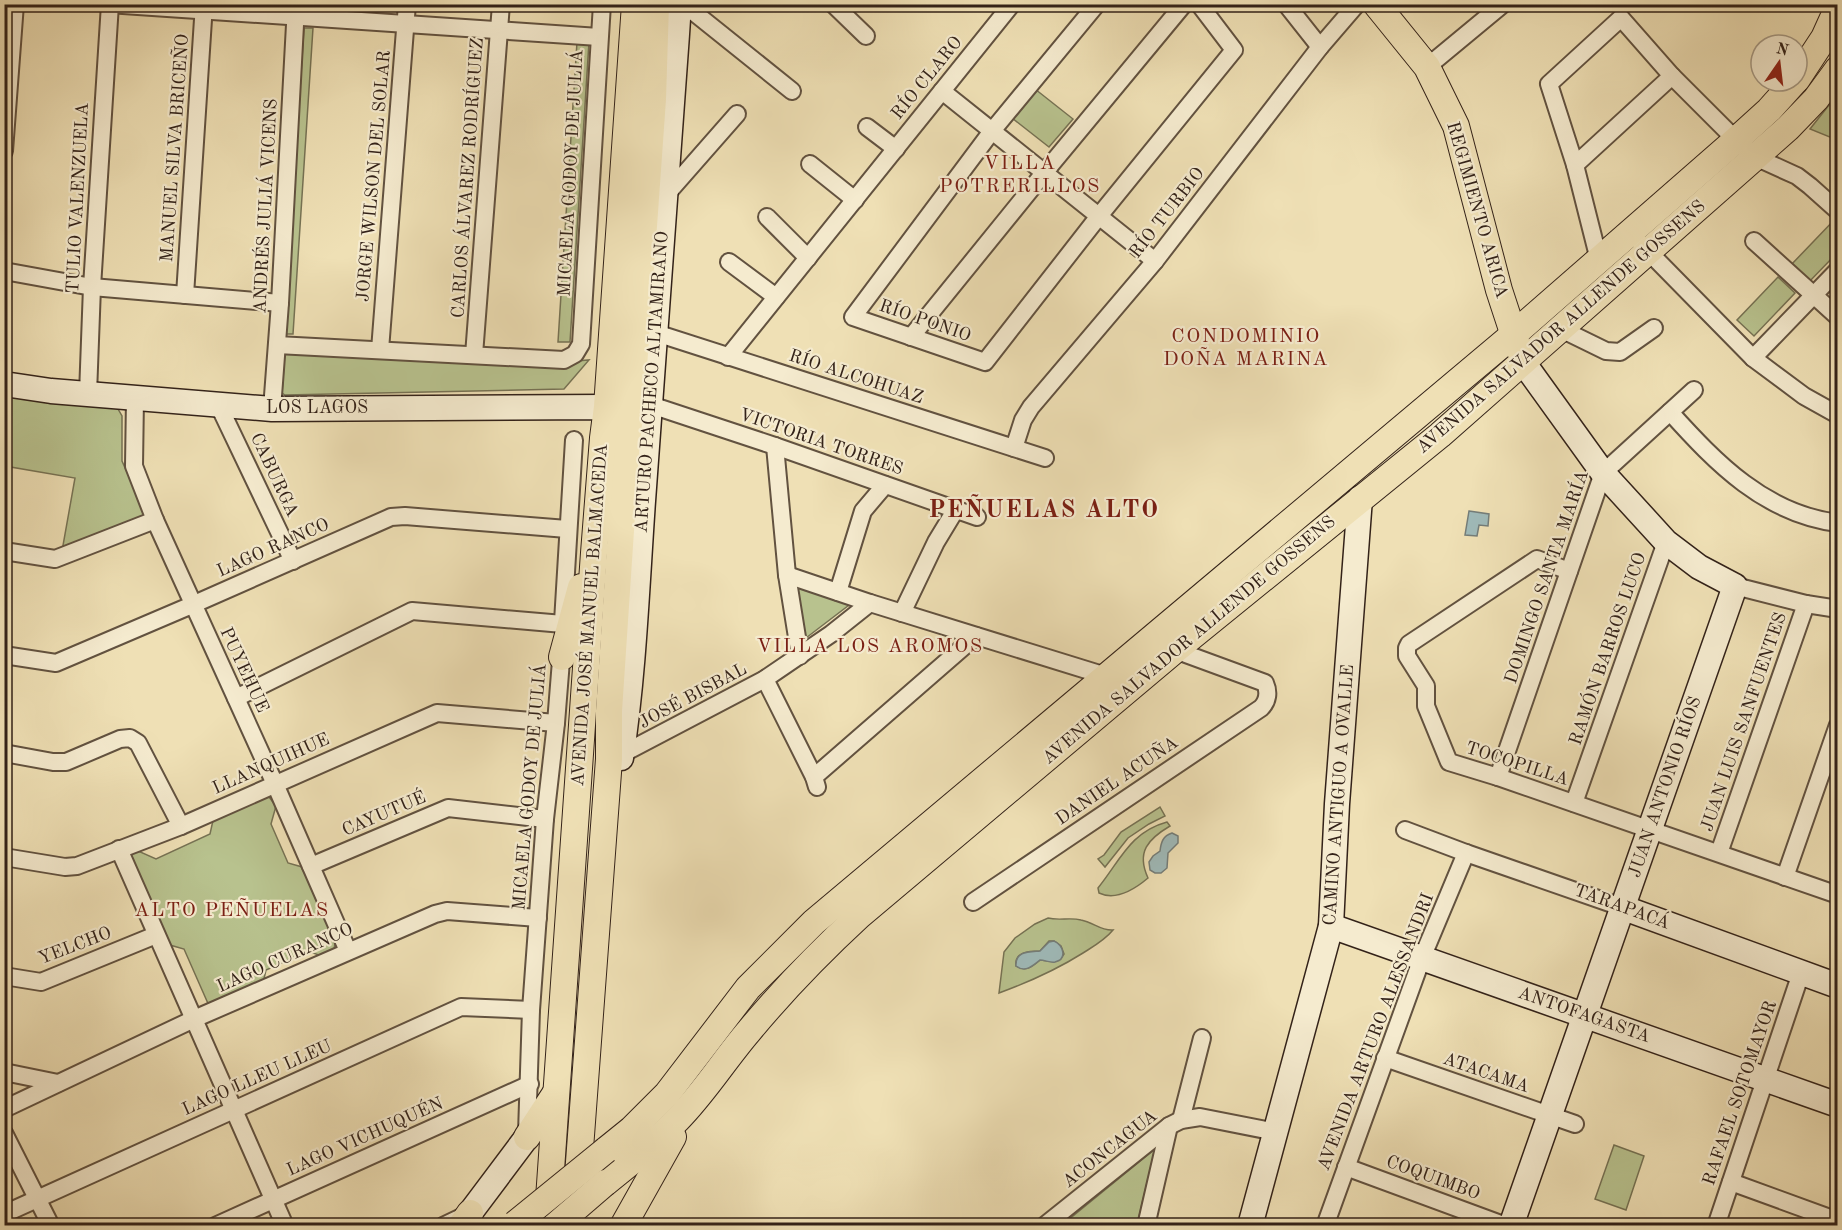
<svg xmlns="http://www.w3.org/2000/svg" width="1842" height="1230" viewBox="0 0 1842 1230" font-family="'Old Standard TT',serif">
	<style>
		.green { fill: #b8c28e; stroke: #767254; stroke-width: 1.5; fill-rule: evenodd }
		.water { fill: #9fbab9; stroke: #747d79; stroke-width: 1.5 }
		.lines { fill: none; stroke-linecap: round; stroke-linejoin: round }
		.street-casing { stroke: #625240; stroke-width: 20 }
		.secondary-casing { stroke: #332219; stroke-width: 27 }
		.primary-casing { stroke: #332219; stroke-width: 28 }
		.street { stroke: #f5ebcf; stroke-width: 16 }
		.secondary { stroke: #f5ebcf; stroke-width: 24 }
		.primary { stroke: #efe0b5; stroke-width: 26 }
		.primary-bridge-casing { stroke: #332219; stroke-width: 28; stroke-linecap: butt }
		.primary-bridge { stroke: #efe0b5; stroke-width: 26 }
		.labels { text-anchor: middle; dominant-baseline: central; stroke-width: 4.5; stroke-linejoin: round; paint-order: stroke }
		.street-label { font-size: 18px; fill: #332219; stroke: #f5ebcf }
		.neighbourhood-label { font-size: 20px; letter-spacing: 1.5px; fill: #7a1f14; stroke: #f5ebcf }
		.district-label { font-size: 24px; font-weight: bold; letter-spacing: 1.5px; fill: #7a1f14; stroke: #f5ebcf }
	</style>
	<rect width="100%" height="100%" fill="#efe0b5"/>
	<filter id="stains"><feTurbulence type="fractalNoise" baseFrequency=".00333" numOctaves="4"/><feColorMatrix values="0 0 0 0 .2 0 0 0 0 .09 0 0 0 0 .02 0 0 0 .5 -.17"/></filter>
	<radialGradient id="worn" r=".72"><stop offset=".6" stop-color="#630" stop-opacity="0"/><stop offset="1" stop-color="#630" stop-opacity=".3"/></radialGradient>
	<g class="green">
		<polygon points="304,28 313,28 293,334 284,334"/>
		<polygon points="577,42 589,42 570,342 558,342"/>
		<polygon points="1035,89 1073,119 1049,147 1012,118"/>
		<polygon points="1837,95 1837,140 1810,129"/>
		<polygon points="1836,218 1837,253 1808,283 1790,266"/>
		<polygon points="1778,277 1795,293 1754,336 1737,320"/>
		<polygon points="285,351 575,361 589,360 564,389 285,395 282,393"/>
		<polygon points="4,395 111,405 118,409 122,416 122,461 147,516 62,551 75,478 5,466"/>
		<polygon points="798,584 853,602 802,641 793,589"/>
		<polygon points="260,796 269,797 276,806 271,824 288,863 302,867 335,940 334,953 324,957 308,951 266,970 263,983 210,1008 184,949 170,945 130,859 131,853 136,850 156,859 210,834 214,816"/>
		<polygon points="1160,807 1165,816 1149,824 1128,838 1105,867 1098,859 1104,855 1121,832"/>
		<path d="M 1167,822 L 1170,826 C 1148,839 1136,852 1148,878 C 1135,889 1116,901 1099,893 L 1098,888 C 1120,861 1130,832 1167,822 Z"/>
		<path d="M 1048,918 C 1059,921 1070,917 1081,920 C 1093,922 1101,931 1113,930 C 1105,940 1094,946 1083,953 C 1056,970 1029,982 999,993 L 1004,952 L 1015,938 L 1035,924 ZM 1049,941 L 1054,941 L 1061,946 L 1064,954 C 1057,965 1051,961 1040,960 C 1031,967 1027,972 1016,966 C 1014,952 1029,951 1040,951 Z"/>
		<polygon points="1614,1145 1644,1156 1626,1210 1595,1199"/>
		<polygon points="1155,1149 1137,1225 1062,1225"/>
	</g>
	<g class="water">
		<polygon points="1469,511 1489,514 1488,526 1479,525 1477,536 1465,535"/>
		<path d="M 1172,833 L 1178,836 L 1178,843 L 1168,853 L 1167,868 L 1161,873 L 1155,873 L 1150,870 L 1149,862 L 1153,856 L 1160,851 C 1161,842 1163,836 1172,833 Z"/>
		<path d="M 1054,941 C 1063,945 1068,959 1055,962 C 1050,963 1045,960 1040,960 C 1033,966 1025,973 1016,966 C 1015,951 1029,952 1040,951 L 1049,942 Z"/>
	</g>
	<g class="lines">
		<g class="street-casing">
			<g id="street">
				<polyline points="108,4 599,37"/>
				<polyline points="833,4 866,36"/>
				<polyline points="1097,4 992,131 853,317 985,362 1099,216 1234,50 1199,4"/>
				<polyline points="1286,4 1320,47"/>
				<polyline points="691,10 792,91"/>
				<polyline points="1427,67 1503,4"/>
				<polyline points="942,91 1155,261"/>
				<polyline points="867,127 896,149"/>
				<polyline points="4,151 15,4"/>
				<polyline points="810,164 855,200"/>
				<polyline points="1575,165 1672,76"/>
				<polyline points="665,196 737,114"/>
				<polyline points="767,217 808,258"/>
				<polyline points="1754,241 1838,317"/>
				<polyline points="1641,244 1753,358 1804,396 1838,415"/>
				<polyline points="1599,260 1575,165 1549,84 1621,18 1672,76 1736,140 1755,157 1797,176 1810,186 1838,211"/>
				<polyline points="729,262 776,297"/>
				<polyline points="4,271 92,287 280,303"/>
				<polyline points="185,295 204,4"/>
				<polyline points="1561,329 1606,351 1620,352 1654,328"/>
				<polyline points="656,333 1045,458"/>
				<polyline points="911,337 1044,173 1184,4"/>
				<polyline points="277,345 564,360 575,354 581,344 602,4"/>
				<polyline points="380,350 407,4"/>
				<polyline points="474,355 501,4"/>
				<polyline points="728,357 1012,4"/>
				<polyline points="1753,358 1838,270"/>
				<polyline points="88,394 92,287 110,4"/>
				<polyline points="135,398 134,466 155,520 275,784 348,951"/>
				<polyline points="651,405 775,446 977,517"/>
				<polyline points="219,406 293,561"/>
				<polyline points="272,409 280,303 296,6"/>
				<path d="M 1670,412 C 1716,463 1765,514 1838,523"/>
				<polyline points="775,446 787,575 800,656"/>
				<polyline points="1014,448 1023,420 1031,407 1155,261 1320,47 1357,4"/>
				<polyline points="4,551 55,559 155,520"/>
				<polyline points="1569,571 1537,559 1409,644 1407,648 1407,656 1426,686 1426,706 1449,762 1498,777 1838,895"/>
				<polyline points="787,575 870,603 1106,676"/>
				<polyline points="1735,586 1806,604 1838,609"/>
				<polyline points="838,592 863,511 885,485"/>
				<polyline points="902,613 936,542 956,509"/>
				<polyline points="563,622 574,440"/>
				<polyline points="4,655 56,663 192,605 391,517 405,516 567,529"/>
				<polyline points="765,679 814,777 817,787"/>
				<polyline points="236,698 412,611 563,624"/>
				<polyline points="4,753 53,762 66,762 120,739 130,738 138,743 181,826"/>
				<polyline points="621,758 626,752 765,679 831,634 870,603"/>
				<polyline points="814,777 976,636"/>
				<polyline points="1498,777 1603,473 1694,390"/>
				<polyline points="1574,803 1666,542"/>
				<polyline points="1405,830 1466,853 1624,908"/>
				<polyline points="119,849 285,1226"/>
				<polyline points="1719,853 1806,604"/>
				<polyline points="4,857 65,867 77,866 181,826 437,713 556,723"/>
				<polyline points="311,866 448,808 545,819"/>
				<polyline points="1785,877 1838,725"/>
				<path d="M 973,902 L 1261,708 C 1268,701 1269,692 1265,683 L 1175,650"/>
				<polyline points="4,976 41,982 156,935"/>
				<polyline points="1385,1058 1575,1124"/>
				<polyline points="4,1072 58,1083"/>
				<polyline points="4,1109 194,1019 435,914 447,911 538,918"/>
				<polyline points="1181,1120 1202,1038"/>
				<polyline points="4,1133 51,1226"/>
				<polyline points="527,1133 531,1010 545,819 556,723 562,648"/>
				<polyline points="1346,1167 1506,1226"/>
				<polyline points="1731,1182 1838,1221"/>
				<polyline points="4,1214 461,1007 531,1010"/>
				<polyline points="215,1226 530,1084"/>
				<polyline points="443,1226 470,1213"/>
				<polyline points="1044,1226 1169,1126 1181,1120 1200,1117 1276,1132"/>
				<polyline points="1146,1226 1169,1126"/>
				<polyline points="1325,1226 1422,958 1466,853"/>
				<polyline points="1716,1226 1801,973"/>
			</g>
		</g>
		<g class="secondary-casing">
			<g id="secondary">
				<polyline points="4,384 51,391 272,409 607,407 626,409"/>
				<path d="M 621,758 C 634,673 637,587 643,501 C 656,336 668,170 679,4"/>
				<polyline points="1624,908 1838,986"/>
				<polyline points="1331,926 1838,1105"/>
				<polyline points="470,1213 527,1137"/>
				<polyline points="1250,1226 1331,926 1337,804 1360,498"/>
				<polyline points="1511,1226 1735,586 1699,567 1666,542 1603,473 1523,362"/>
			</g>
		</g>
		<g class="primary-casing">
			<g id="primary">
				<polyline points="1376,4 1427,67 1456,126 1499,290 1518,348"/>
				<polyline points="1797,79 1824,38 1838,7"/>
				<polyline points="562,657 581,587"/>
				<polyline points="527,1137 555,1094"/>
				<polyline points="606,1150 632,1129 667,1094 748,988 814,922 1513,335 1736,140 1769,110 1795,81"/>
				<path d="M 605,1183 C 630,1163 655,1143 677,1120 C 704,1093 724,1060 749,1031 C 783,990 821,951 860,915 L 1175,650 L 1440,435 L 1788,128 L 1816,99 L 1838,69"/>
				<polyline points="577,1189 609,759 609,711 627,440 631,409 653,99 656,4"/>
				<polyline points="548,1213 594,553 603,438 607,407 635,4"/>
				<polyline points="461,1226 470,1213"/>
				<polyline points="623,1226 673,1137"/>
			</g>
		</g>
		<use href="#street" class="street"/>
		<use href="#secondary" class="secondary"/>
		<use href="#primary" class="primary"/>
		<g class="primary-bridge-casing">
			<g id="primary-bridge">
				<polyline points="515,1224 606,1150"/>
				<polyline points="555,1226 605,1183"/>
			</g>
		</g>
		<use href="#primary-bridge" class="primary-bridge"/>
	</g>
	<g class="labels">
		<g class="street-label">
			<text transform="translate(927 78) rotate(-51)">RÍO CLARO</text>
			<text transform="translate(175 148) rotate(-86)">MANUEL SILVA BRICEÑO</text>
			<text transform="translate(571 173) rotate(-87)">MICAELA GODOY DE JULIÁ</text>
			<text transform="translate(374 176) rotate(-85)">JORGE WILSON DEL SOLAR</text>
			<text transform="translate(468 178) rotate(-86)">CARLOS ÁLVAREZ RODRÍGUEZ</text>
			<text transform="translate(78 198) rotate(-87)">TULIO VALENZUELA</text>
			<text transform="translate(266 206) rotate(-87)">ANDRÉS JULIÁ VICENS</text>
			<text transform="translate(1477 210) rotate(74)">REGIMIENTO ARICA</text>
			<text transform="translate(1167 213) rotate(-52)">RÍO TURBIO</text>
			<text transform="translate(925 321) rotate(19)">RÍO PONIO</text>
			<text transform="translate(1561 327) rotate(-41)">AVENIDA SALVADOR ALLENDE GOSSENS</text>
			<text transform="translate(856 377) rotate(18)">RÍO ALCOHUAZ</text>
			<text transform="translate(652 382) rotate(-86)">ARTURO PACHECO ALTAMIRANO</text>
			<text x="317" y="408">LOS LAGOS</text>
			<text transform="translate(821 442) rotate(19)">VICTORIA TORRES</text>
			<text transform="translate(274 475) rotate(65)">CABURGA</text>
			<text transform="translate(273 548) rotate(-24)">LAGO RANCO</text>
			<text transform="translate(1547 577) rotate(-71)">DOMINGO SANTA MARÍA</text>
			<text transform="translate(590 615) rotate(-86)">AVENIDA JOSÉ MANUEL BALMACEDA</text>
			<text transform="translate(1189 640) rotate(-40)">AVENIDA SALVADOR ALLENDE GOSSENS</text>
			<text transform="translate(1608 649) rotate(-71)">RAMÓN BARROS LUCO</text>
			<text transform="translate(244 670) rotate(65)">PUYEHUE</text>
			<text transform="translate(693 696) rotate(-28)">JOSÉ BISBAL</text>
			<text transform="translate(1744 722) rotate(-71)">JUAN LUIS SANFUENTES</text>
			<text transform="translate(271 764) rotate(-24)">LLANQUIHUE</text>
			<text transform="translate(1517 764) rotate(18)">TOCOPILLA</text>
			<text transform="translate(1117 781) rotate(-34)">DANIEL ACUÑA</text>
			<text transform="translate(530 787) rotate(-85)">MICAELA GODOY DE JULIÁ</text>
			<text transform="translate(1665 787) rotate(-71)">JUAN ANTONIO RÍOS</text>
			<text transform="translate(1339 795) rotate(-86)">CAMINO ANTIGUO A OVALLE</text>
			<text transform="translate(384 814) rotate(-23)">CAYUTUÉ</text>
			<text transform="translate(1622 907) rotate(20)">TARAPACÁ</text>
			<text transform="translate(75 946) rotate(-21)">YELCHO</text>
			<text transform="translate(285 958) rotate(-24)">LAGO CURANCO</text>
			<text transform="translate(1584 1015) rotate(19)">ANTOFAGASTA</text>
			<text transform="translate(1376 1032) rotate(-69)">AVENIDA ARTURO ALESSANDRI</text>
			<text transform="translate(1486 1073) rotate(19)">ATACAMA</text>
			<text transform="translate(257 1078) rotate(-24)">LAGO LLEU LLEU</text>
			<text transform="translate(1740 1093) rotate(-71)">RAFAEL SOTOMAYOR</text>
			<text transform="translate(365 1137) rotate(-24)">LAGO VICHUQUÉN</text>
			<text transform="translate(1110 1149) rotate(-38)">ACONCAGUA</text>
			<text transform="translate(1433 1178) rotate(20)">COQUIMBO</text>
		</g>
		<g class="neighbourhood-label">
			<text x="1020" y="164">VILLA<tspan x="1020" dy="23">POTRERILLOS</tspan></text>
			<text x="1246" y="337">CONDOMINIO<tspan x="1246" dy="23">DOÑA MARINA</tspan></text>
			<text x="870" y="647">VILLA LOS AROMOS</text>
			<text x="232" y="911">ALTO PEÑUELAS</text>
		</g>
		<g class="district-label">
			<text x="1044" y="511">PEÑUELAS ALTO</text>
		</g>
	</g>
	<rect width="1842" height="1230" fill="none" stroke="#efe0b5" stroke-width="24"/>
	<rect x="6" y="6" width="1830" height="1218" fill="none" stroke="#332219" stroke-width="3"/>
	<rect x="12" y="12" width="1818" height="1206" fill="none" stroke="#332219" stroke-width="1.5"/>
	<g transform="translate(1779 63) rotate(14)"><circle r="28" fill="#f5ebcf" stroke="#a79b86" stroke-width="1.5"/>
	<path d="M0-4.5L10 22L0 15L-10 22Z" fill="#8f2418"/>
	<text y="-9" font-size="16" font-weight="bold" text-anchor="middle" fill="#332219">N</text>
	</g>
	<rect width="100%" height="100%" filter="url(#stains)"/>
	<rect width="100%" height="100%" fill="url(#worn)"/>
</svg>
